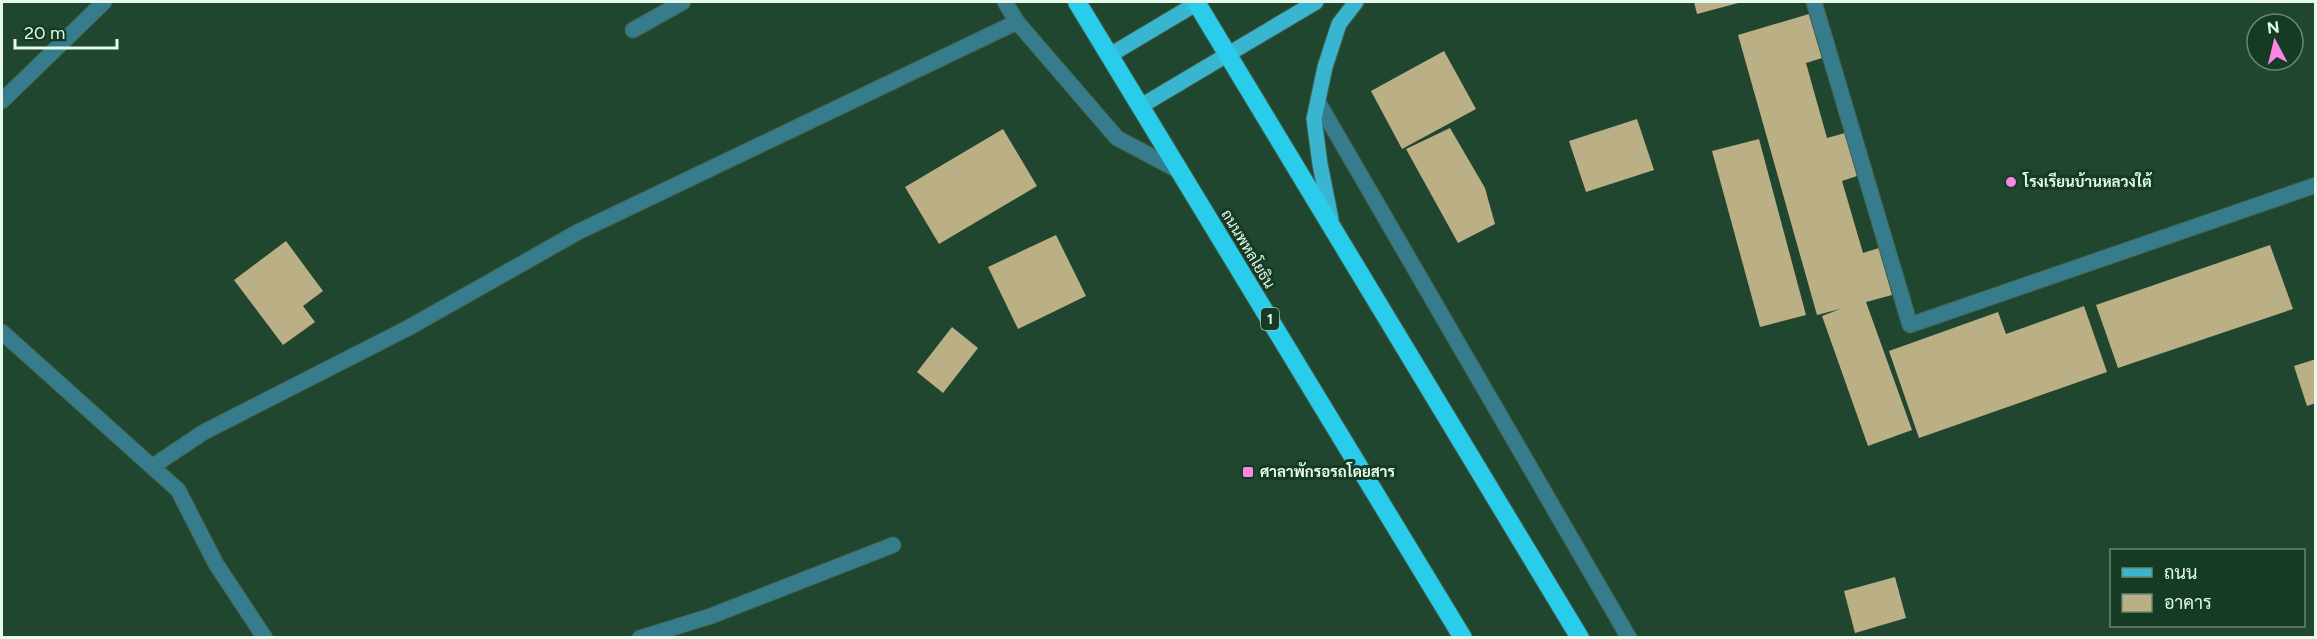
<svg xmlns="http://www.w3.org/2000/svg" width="2317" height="639" viewBox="0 0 2317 639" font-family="Figtree,Sarabun,sans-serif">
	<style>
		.building { fill: #bbaf85 }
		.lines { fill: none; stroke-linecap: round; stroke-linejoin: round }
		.minor-casing { stroke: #40634d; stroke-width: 17 }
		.major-casing { stroke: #40634d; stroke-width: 17 }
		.highway-casing { stroke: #40634d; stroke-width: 20 }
		.minor { stroke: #377c8c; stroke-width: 15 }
		.major { stroke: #3ab5cf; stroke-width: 15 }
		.highway { stroke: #2acceb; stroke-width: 18 }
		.poi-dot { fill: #fb87e5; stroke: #163b25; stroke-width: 2 }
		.labels { text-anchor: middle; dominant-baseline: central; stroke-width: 6; stroke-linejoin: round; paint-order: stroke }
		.shield { fill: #163b25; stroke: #a7c1b0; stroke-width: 1.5 }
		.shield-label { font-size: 14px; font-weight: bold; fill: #e5faeb }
		.poi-label { font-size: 15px; font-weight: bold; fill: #e5faeb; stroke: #163b25; text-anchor: start }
		.street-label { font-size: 15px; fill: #e5faeb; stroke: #163b25 }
	</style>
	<rect width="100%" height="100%" fill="#21462f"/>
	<g class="building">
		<polygon points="1694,2 1742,2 1697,14"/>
		<polygon points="1809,14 1822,58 1806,63 1827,138 1845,133 1857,176 1842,181 1863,253 1879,248 1892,295 1866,302 1912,430 1868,446 1822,316 1840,309 1817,315 1738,35"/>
		<polygon points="1444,51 1476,109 1402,149 1371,91"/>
		<polygon points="1637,119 1654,170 1586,192 1569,141"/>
		<polygon points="1450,128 1485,188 1495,224 1458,243 1406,149"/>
		<polygon points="1003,129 1037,186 939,244 905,187"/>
		<polygon points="1759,139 1806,315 1760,327 1712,151"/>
		<polygon points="1056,235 1086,296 1018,329 988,267"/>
		<polygon points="286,241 323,291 303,306 315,322 283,345 234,280"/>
		<polygon points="2270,245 2293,309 2118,368 2096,305"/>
		<polygon points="2084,306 2107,372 1919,438 1889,351 1998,312 2006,334"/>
		<polygon points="952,327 978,348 943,393 917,372"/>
		<polygon points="2316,359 2316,403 2307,406 2294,366"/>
		<polygon points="1895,577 1906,618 1855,633 1844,591"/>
	</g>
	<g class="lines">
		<g class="minor-casing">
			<g id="minor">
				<polyline points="1005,2 1017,22 1117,138 1181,172"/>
				<polyline points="1814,2 1910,325 2316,185"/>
				<polyline points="633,30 683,2"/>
				<polyline points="2,101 104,2"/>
				<polyline points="1318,102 1629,638"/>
				<polyline points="2,332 178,490 216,564 265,638"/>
				<polyline points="153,466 204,432 408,328 578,232 1017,22"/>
				<polyline points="640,638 711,616 893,545"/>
			</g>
		</g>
		<g class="major-casing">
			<g id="major">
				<polyline points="1110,55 1199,2"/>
				<polyline points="1141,106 1316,2"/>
				<polyline points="1331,219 1320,164 1314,119 1325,67 1339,24 1356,2"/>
			</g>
		</g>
		<g class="highway-casing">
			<g id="highway">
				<polyline points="1077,2 1463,638"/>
				<polyline points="1196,2 1580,638"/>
			</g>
		</g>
		<use href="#minor" class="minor"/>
		<use href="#major" class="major"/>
		<use href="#highway" class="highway"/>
	</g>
	<g class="poi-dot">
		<circle cx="2011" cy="182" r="6"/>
		<rect x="1242" y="466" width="12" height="12" rx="3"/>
	</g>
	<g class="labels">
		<rect class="shield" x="1261" y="308" width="18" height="22" rx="4.5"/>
		<g class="shield-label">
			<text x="1270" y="319">1</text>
		</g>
		<g class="poi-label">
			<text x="2023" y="182">โรงเรียนบ้านหลวงใต้</text>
			<text x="1260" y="472">ศาลาพักรอรถโดยสาร</text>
		</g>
		<g class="street-label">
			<text transform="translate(1248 249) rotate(59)">ถนนพหลโยธิน</text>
		</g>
	</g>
	<rect width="2317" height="639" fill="none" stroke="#e5faeb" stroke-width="6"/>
	<rect x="2110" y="549" width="195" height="78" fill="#163b25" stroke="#698774" stroke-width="1.5"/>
	<rect x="2122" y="568" width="30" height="9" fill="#3ab5cf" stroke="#698774" stroke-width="1.5"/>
	<text x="2164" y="579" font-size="18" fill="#e5faeb">ถนน</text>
	<rect x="2122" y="594" width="30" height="18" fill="#bbaf85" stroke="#698774" stroke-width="1.5"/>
	<text x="2164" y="609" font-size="18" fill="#e5faeb">อาคาร</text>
	<g transform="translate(2275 42) rotate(353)"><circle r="28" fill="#163b25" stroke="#698774" stroke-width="1.5"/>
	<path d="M0-4.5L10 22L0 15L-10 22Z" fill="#fb87e5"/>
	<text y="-9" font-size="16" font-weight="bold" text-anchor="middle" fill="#e5faeb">N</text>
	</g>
	<path d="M15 39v9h102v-9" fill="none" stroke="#e5faeb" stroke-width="3"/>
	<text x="24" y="39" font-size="18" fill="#e5faeb" stroke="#163b25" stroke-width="4.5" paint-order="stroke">20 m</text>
</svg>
